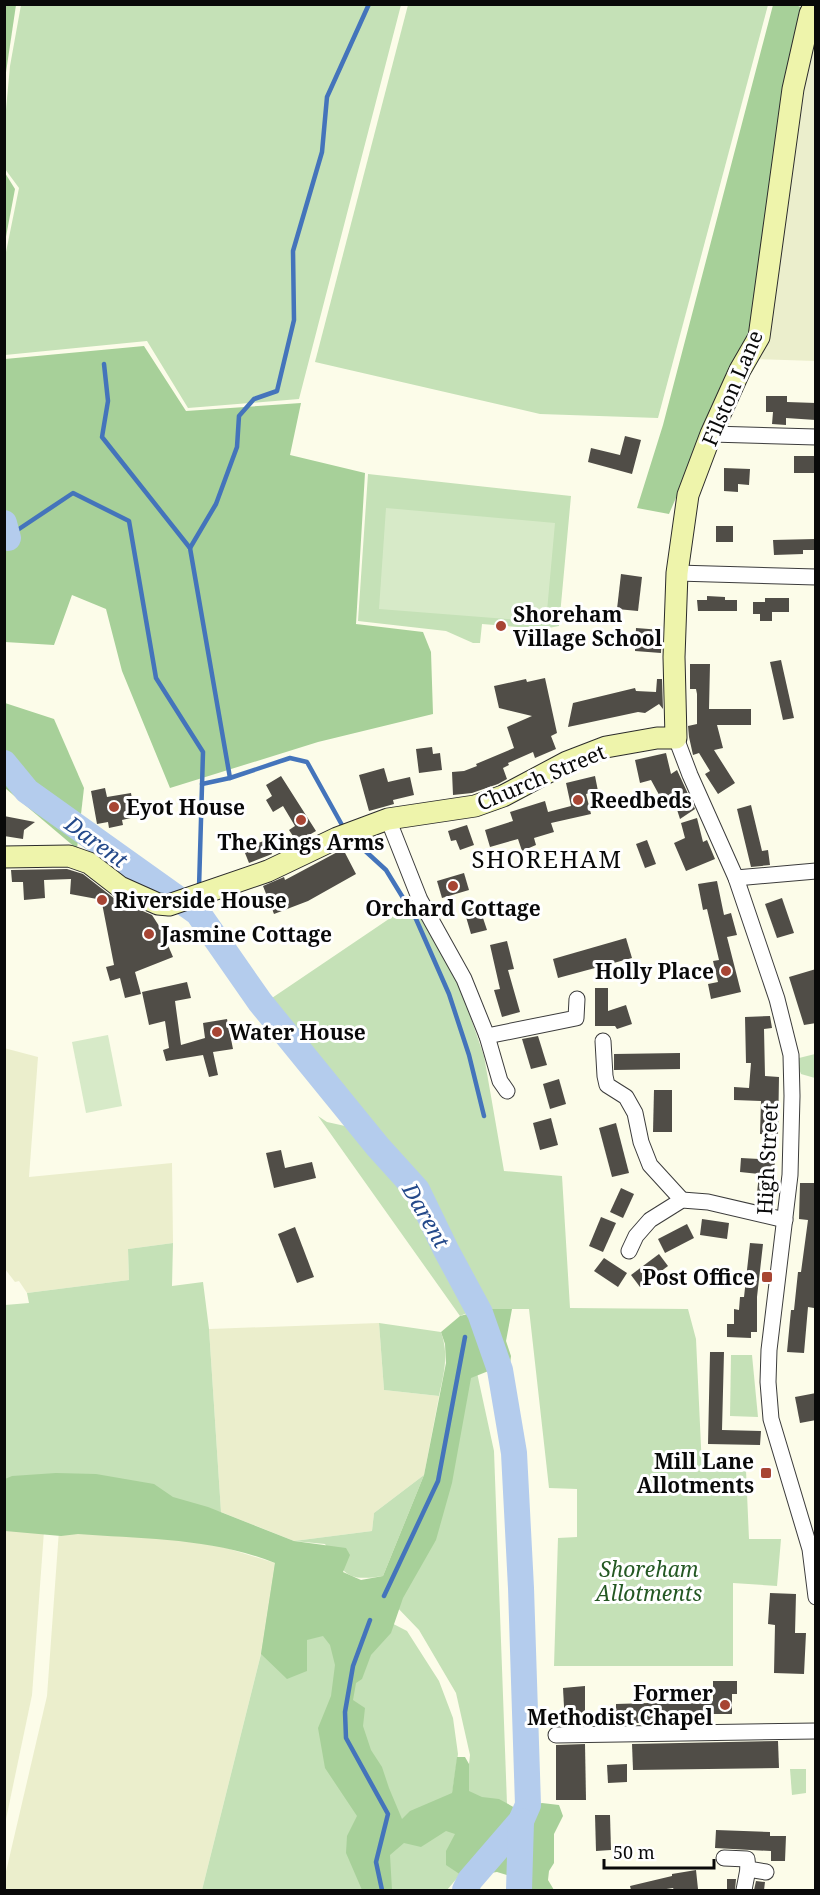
<svg xmlns="http://www.w3.org/2000/svg" width="820" height="1895" viewBox="0 0 820 1895" font-family="'Noto Serif',serif">
	<style>
		.farmland { fill: #ebeecc }
		.green { fill: #c5e1b7 }
		.forest { fill: #a7d099 }
		.pitch { fill: #d7eac8 }
		.lines { fill: none; stroke-linecap: round; stroke-linejoin: round }
		.stream { stroke: #4474bb; stroke-width: 4.5 }
		.river { stroke: #b4cced; stroke-width: 26 }
		.building { fill: #504d47 }
		.street-casing { stroke: #3c3c3c; stroke-width: 17 }
		.secondary-casing { stroke: #2b2b2b; stroke-width: 23 }
		.street { stroke: #fff; stroke-width: 15 }
		.secondary { stroke: #eef4ab; stroke-width: 21 }
		.poi-dot { fill: #a74534; stroke: #fff; stroke-width: 2 }
		.labels { text-anchor: middle; dominant-baseline: central; stroke-width: 6; stroke-linejoin: round; paint-order: stroke }
		.street-label { font-size: 21px; fill: #090909; stroke: #fff }
		.poi-label { font-size: 21px; font-weight: bold; fill: #090909; stroke: #fff; text-anchor: start }
		.park-label { font-size: 21px; font-style: italic; fill: #245823; stroke: #fff }
		.water-label { font-size: 22px; font-style: italic; fill: #24498a; stroke: #fff }
		.quarter-label { font-size: 24px; letter-spacing: 1.5px; fill: #090909; stroke: #fff }
	</style>
	<rect width="100%" height="100%" fill="#fcfce9"/>
	<g class="farmland">
		<polygon points="815,42 815,361 754,359 769,343 809,55"/>
		<polygon points="4,1048 38,1057 29,1177 172,1163 173,1243 128,1249 129,1280 27,1293 19,1281 15,1282 5,1269"/>
		<polygon points="379,1323 384,1390 439,1396 424,1475 374,1513 372,1531 294,1541 221,1512 209,1329"/>
		<polygon points="59,1530 194,1538 275,1563 261,1654 202,1890 5,1890 5,1876 47,1696"/>
		<polygon points="5,1531 44,1531 32,1695 5,1824"/>
	</g>
	<g class="green">
		<polygon points="21,5 401,5 299,399 188,408 147,341 5,355 5,257 19,188 5,169 4,131 10,66"/>
		<polygon points="408,5 768,5 658,418 540,414 315,362"/>
		<polygon points="368,474 571,496 559,626 543,629 482,624 480,643 473,643 446,631 358,621"/>
		<polygon points="414,902 458,981 484,1056 504,1171 562,1176 570,1308 688,1309 696,1339 702,1468 746,1470 749,1539 781,1539 777,1586 733,1583 733,1666 554,1666 558,1538 577,1537 577,1489 549,1488 529,1309 486,1309 453,1250 423,1185 384,1141 269,1000"/>
		<polygon points="815,1054 815,1078 801,1074 795,1059"/>
		<polygon points="318,1116 327,1122 354,1128 413,1196 462,1294 467,1313 460,1316"/>
		<polygon points="173,1243 172,1286 203,1282 209,1329 221,1512 5,1494 5,1305 29,1303 27,1293 129,1280 128,1249"/>
		<path d="M 379,1323 L 441,1332 C 449,1355 444,1373 439,1396 L 384,1390 Z"/>
		<polygon points="731,1355 752,1355 758,1417 730,1416"/>
		<polygon points="474,1359 494,1451 507,1804 465,1801 470,1755 456,1693 419,1630 394,1604"/>
		<path d="M 424,1475 L 383,1576 C 346,1582 344,1574 325,1544 L 294,1541 L 372,1531 L 374,1513 Z"/>
		<polygon points="275,1563 407,1631 439,1681 453,1718 458,1754 449,1815 508,1818 447,1890 202,1890 261,1654"/>
		<polygon points="790,1769 806,1769 806,1793 792,1795"/>
	</g>
	<g class="forest">
		<polygon points="5,4 16,5 5,79 4,5"/>
		<polygon points="773,5 796,5 805,9 752,333 710,419 669,514 637,508 663,425"/>
		<polygon points="5,173 15,189 5,242"/>
		<polygon points="144,346 186,411 301,403 290,455 365,473 356,624 423,632 431,652 433,714 318,742 170,788 122,671 106,609 72,595 54,645 5,642 5,359"/>
		<polygon points="5,703 54,719 84,788 77,849 5,788"/>
		<path d="M 486,1309 L 512,1309 L 506,1341 L 511,1356 L 510,1364 L 496,1368 L 471,1378 L 452,1483 L 436,1540 L 403,1598 L 391,1633 L 371,1655 L 362,1679 L 356,1683 L 353,1700 L 365,1708 L 363,1726 L 371,1750 L 382,1767 L 389,1788 L 402,1819 L 410,1811 L 452,1793 L 457,1757 L 465,1757 L 469,1764 L 469,1791 L 482,1797 L 499,1799 L 517,1809 L 542,1803 L 559,1805 L 563,1816 L 554,1834 L 554,1863 L 549,1871 L 548,1880 L 554,1890 L 515,1890 L 513,1877 L 497,1872 L 464,1877 L 446,1865 L 446,1851 L 455,1834 L 446,1831 L 421,1847 L 404,1843 L 390,1855 L 392,1890 L 362,1890 L 346,1853 L 347,1836 L 357,1816 L 325,1768 L 318,1728 L 331,1696 L 335,1665 L 330,1645 L 323,1636 L 307,1640 L 307,1671 L 287,1679 L 261,1654 L 275,1563 C 213,1538 143,1539 78,1534 L 61,1536 L 5,1531 L 5,1479 L 12,1476 L 56,1473 L 96,1474 L 154,1484 L 173,1497 L 208,1507 L 294,1541 L 346,1548 L 350,1555 L 343,1572 L 361,1580 L 383,1576 L 424,1475 L 446,1363 L 445,1344 L 441,1332 L 460,1316 Z"/>
	</g>
	<g class="pitch">
		<polygon points="386,508 555,523 546,622 379,609"/>
		<polygon points="108,1035 122,1106 86,1113 72,1042"/>
	</g>
	<g class="lines">
		<g class="stream">
			<polyline points="104,364 108,401 102,437 190,548 230,778"/>
			<polyline points="4,539 73,493 129,521 156,678 203,752 199,888"/>
			<polyline points="190,548 216,504 237,447 239,416 254,399 277,391 294,320 293,251 322,152 327,97 369,4"/>
			<polyline points="202,784 230,778 290,758 307,762 342,825"/>
			<polyline points="362,848 386,870 416,919 449,994 469,1055 484,1116"/>
			<polyline points="198,913 199,902"/>
			<polyline points="384,1596 438,1481 465,1337"/>
			<polyline points="370,1620 353,1666 345,1712 346,1738 388,1814 376,1862 382,1890"/>
		</g>
		<g class="river">
			<polyline points="4,523 8,538"/>
			<polyline points="4,763 27,791 198,913 260,1002 378,1147 417,1190 446,1250 480,1313 500,1370 514,1453 521,1588 528,1805 521,1821 470,1880 465,1890"/>
			<polyline points="519,1890 521,1821"/>
		</g>
	</g>
	<g class="building">
		<polygon points="766,396 787,396 787,402 816,403 816,420 786,418 786,425 772,424 773,412 766,412"/>
		<polygon points="625,436 641,440 632,474 588,462 591,448 620,455"/>
		<rect x="794" y="456" width="22" height="17"/>
		<polygon points="724,468 750,469 749,485 738,484 738,492 724,491"/>
		<rect x="716" y="526" width="17" height="16"/>
		<polygon points="815,539 815,550 803,550 803,554 774,555 773,540"/>
		<polygon points="621,574 642,577 638,611 617,609"/>
		<polygon points="707,596 725,597 725,600 737,600 737,611 698,611 697,600 707,600"/>
		<polygon points="765,598 789,598 789,612 772,612 772,621 760,621 760,614 753,614 753,602 765,602"/>
		<polygon points="636,628 662,630 661,653 635,651"/>
		<polygon points="781,660 794,718 783,720 770,662"/>
		<polygon points="690,664 710,664 709,709 751,709 751,725 717,725 723,748 714,750 735,783 718,794 705,774 710,771 699,753 693,755 689,737 688,726 697,724 697,694 696,689 690,689"/>
		<polygon points="545,678 557,733 551,736 556,749 535,758 533,752 508,763 509,765 503,768 507,779 498,784 472,793 453,795 452,772 464,771 477,766 476,764 514,748 507,727 532,716 499,708 494,686 526,679 527,682"/>
		<polygon points="657,679 662,679 663,709 659,704 645,713 638,712 568,727 573,703 635,688 636,691 656,692"/>
		<polygon points="432,747 433,754 440,753 442,770 419,773 416,749"/>
		<polygon points="666,753 671,774 677,770 695,809 680,819 673,797 663,802 651,780 640,783 635,760"/>
		<polygon points="384,768 388,782 410,777 414,795 393,800 394,804 369,811 359,775"/>
		<polygon points="281,776 316,831 297,842 289,830 295,826 283,806 273,812 266,800 272,796 266,785"/>
		<polygon points="595,776 598,791 586,794 591,814 551,823 554,832 534,838 536,845 522,851 518,839 490,847 485,830 513,821 510,812 545,801 548,812 571,806 566,783"/>
		<polygon points="105,788 107,797 131,793 135,817 122,820 123,825 109,828 108,822 97,824 91,791"/>
		<polygon points="751,805 762,851 768,850 770,865 751,867 737,809"/>
		<polygon points="4,816 35,822 24,830 23,839 4,836"/>
		<polygon points="697,818 703,842 707,840 715,859 686,871 674,843 685,838 681,823"/>
		<polygon points="467,825 474,845 460,850 456,840 451,841 448,831"/>
		<polygon points="267,840 272,854 249,863 243,848"/>
		<polygon points="647,840 656,864 645,868 636,844"/>
		<polygon points="343,849 356,874 308,901 274,914 263,886 284,877 285,880"/>
		<polygon points="67,869 83,874 115,899 152,915 161,929 173,957 135,972 141,994 125,998 120,978 110,981 106,967 114,965 100,893 97,899 70,894 71,879 44,880 45,898 24,900 23,882 12,882 11,870"/>
		<polygon points="464,873 469,890 442,898 437,881"/>
		<polygon points="717,881 724,915 731,913 737,935 727,937 741,992 711,999 708,984 718,982 713,961 719,960 707,909 703,910 698,884"/>
		<polygon points="782,898 794,933 777,938 765,904"/>
		<polygon points="479,906 487,930 471,934 464,910"/>
		<polygon points="626,938 632,958 558,978 553,959"/>
		<polygon points="507,941 514,969 508,970 520,1012 502,1017 494,990 500,989 490,945"/>
		<polygon points="816,969 816,1023 804,1025 789,977"/>
		<polygon points="187,982 191,998 175,1001 181,1045 205,1038 203,1023 227,1019 233,1049 213,1052 218,1075 209,1077 203,1055 166,1061 163,1050 169,1048 165,1021 149,1025 142,992"/>
		<polygon points="595,988 608,988 608,1011 626,1005 632,1024 617,1029 615,1026 595,1026"/>
		<polygon points="770,1016 772,1028 764,1029 765,1076 779,1077 778,1135 760,1134 761,1101 734,1100 734,1087 749,1088 751,1063 746,1063 745,1017"/>
		<polygon points="538,1036 547,1065 531,1069 522,1039"/>
		<polygon points="680,1053 680,1069 614,1070 614,1054"/>
		<polygon points="559,1079 566,1104 550,1109 543,1084"/>
		<polygon points="654,1090 672,1090 672,1132 653,1132"/>
		<polygon points="551,1118 558,1145 540,1150 533,1123"/>
		<polygon points="616,1123 629,1173 612,1177 599,1128"/>
		<polygon points="281,1150 285,1168 312,1162 316,1178 274,1188 266,1153"/>
		<polygon points="741,1158 775,1160 772,1194 757,1193 759,1174 740,1172"/>
		<polygon points="800,1183 816,1183 816,1302 814,1308 808,1307 804,1353 787,1352 791,1310 794,1310 798,1272 801,1272 808,1220 799,1219"/>
		<polygon points="621,1188 634,1194 623,1218 610,1212"/>
		<polygon points="601,1217 616,1223 603,1252 589,1246"/>
		<polygon points="702,1219 729,1223 727,1239 700,1235"/>
		<polygon points="687,1224 694,1238 665,1253 658,1239"/>
		<polygon points="295,1227 314,1277 297,1283 278,1234"/>
		<polygon points="750,1243 763,1244 757,1297 757,1332 751,1332 751,1338 727,1337 727,1324 734,1324 734,1309 739,1310 740,1297 744,1297"/>
		<polygon points="659,1254 668,1266 640,1287 631,1275"/>
		<polygon points="604,1258 627,1273 618,1287 594,1271"/>
		<polygon points="710,1352 724,1352 722,1430 761,1431 760,1445 708,1444"/>
		<polygon points="816,1393 816,1420 800,1423 795,1397"/>
		<polygon points="770,1593 796,1594 795,1633 806,1633 804,1674 774,1673 775,1625 768,1624"/>
		<polygon points="713,1681 737,1681 737,1694 732,1694 732,1714 701,1714 701,1723 606,1723 606,1710 616,1709 616,1704 713,1701"/>
		<polygon points="585,1686 585,1725 565,1725 563,1688"/>
		<polygon points="778,1741 779,1768 633,1770 632,1744"/>
		<polygon points="585,1744 586,1800 556,1800 556,1745"/>
		<polygon points="627,1764 627,1782 608,1783 607,1765"/>
		<polygon points="595,1815 610,1815 611,1850 596,1851"/>
		<polygon points="716,1830 770,1832 770,1836 786,1836 785,1861 771,1861 771,1851 715,1848"/>
		<polygon points="696,1870 698,1889 674,1890 673,1888 660,1890 631,1890 630,1886 672,1876 672,1874"/>
		<polygon points="727,1879 736,1879 735,1890 727,1890"/>
		<polygon points="756,1881 765,1882 764,1890 754,1890"/>
	</g>
	<g class="lines">
		<g class="street-casing">
			<g id="street">
				<polyline points="711,434 816,437"/>
				<polyline points="677,573 816,577"/>
				<polyline points="676,738 690,775 736,878 777,999 791,1055 792,1096 790,1175 769,1350 768,1382 771,1419 810,1549 816,1597"/>
				<polyline points="388,819 420,900 464,979 487,1036 500,1081 507,1091"/>
				<polyline points="736,878 816,871"/>
				<polyline points="487,1036 576,1018 577,999"/>
				<polyline points="603,1041 605,1076 607,1085 626,1097 635,1113 641,1142 650,1165 682,1200"/>
				<polyline points="629,1251 636,1236 650,1220 682,1200 708,1202 785,1220"/>
				<polyline points="556,1735 816,1731"/>
				<polyline points="724,1858 747,1859 748,1869 766,1872"/>
				<polyline points="744,1890 748,1869"/>
			</g>
		</g>
		<g class="secondary-casing">
			<polyline id="secondary" points="4,857 69,856 89,863 120,887 158,904 169,905 268,871 337,838 388,819 475,806 503,796 567,762 606,747 657,738 676,738 674,657 677,573 688,495 711,434 740,370 759,337 793,89 810,14 815,4"/>
		</g>
		<use href="#street" class="street"/>
		<use href="#secondary" class="secondary"/>
	</g>
	<g class="poi-dot">
		<circle cx="501" cy="626" r="6"/>
		<circle cx="578" cy="800" r="6"/>
		<circle cx="114" cy="807" r="6"/>
		<circle cx="301" cy="820" r="6"/>
		<circle cx="453" cy="886" r="6"/>
		<circle cx="102" cy="900" r="6"/>
		<circle cx="149" cy="934" r="6"/>
		<circle cx="726" cy="971" r="6"/>
		<circle cx="217" cy="1032" r="6"/>
		<rect x="761" y="1271" width="12" height="12" rx="3"/>
		<rect x="760" y="1467" width="12" height="12" rx="3"/>
		<circle cx="725" cy="1705" r="6"/>
	</g>
	<g class="labels">
		<g class="street-label">
			<text transform="translate(732 388) rotate(-67)">Filston Lane</text>
			<text transform="translate(541 777) rotate(-23)">Church Street</text>
			<text transform="translate(767 1159) rotate(-87)">High Street</text>
		</g>
		<g class="poi-label">
			<text x="513" y="614">Shoreham<tspan x="513" dy="24">Village School</tspan></text>
			<text x="590" y="800">Reedbeds</text>
			<text x="126" y="807">Eyot House</text>
			<text x="301" y="842" text-anchor="middle">The Kings Arms</text>
			<text x="114" y="900">Riverside House</text>
			<text x="453" y="908" text-anchor="middle">Orchard Cottage</text>
			<text x="161" y="934">Jasmine Cottage</text>
			<text x="714" y="971" text-anchor="end">Holly Place</text>
			<text x="229" y="1032">Water House</text>
			<text x="755" y="1277" text-anchor="end">Post Office</text>
			<text x="754" y="1461" text-anchor="end">Mill Lane<tspan x="754" dy="24">Allotments</tspan></text>
			<text x="713" y="1693" text-anchor="end">Former<tspan x="713" dy="24">Methodist Chapel</tspan></text>
		</g>
		<g class="park-label">
			<text x="649" y="1569">Shoreham<tspan x="649" dy="24">Allotments</tspan></text>
		</g>
		<g class="water-label">
			<text transform="translate(97 841) rotate(36)">Darent</text>
			<text transform="translate(427 1215) rotate(60)">Darent</text>
		</g>
		<g class="quarter-label">
			<text x="547" y="858">SHOREHAM</text>
		</g>
	</g>
	<rect width="820" height="1895" fill="none" stroke="#090909" stroke-width="12"/>
	<path d="M604 1859v9h110v-9" fill="none" stroke="#090909" stroke-width="3"/>
	<text x="613" y="1859" font-size="18" fill="#090909" stroke="#ffffff" stroke-width="4.5" paint-order="stroke">50 m</text>
</svg>
